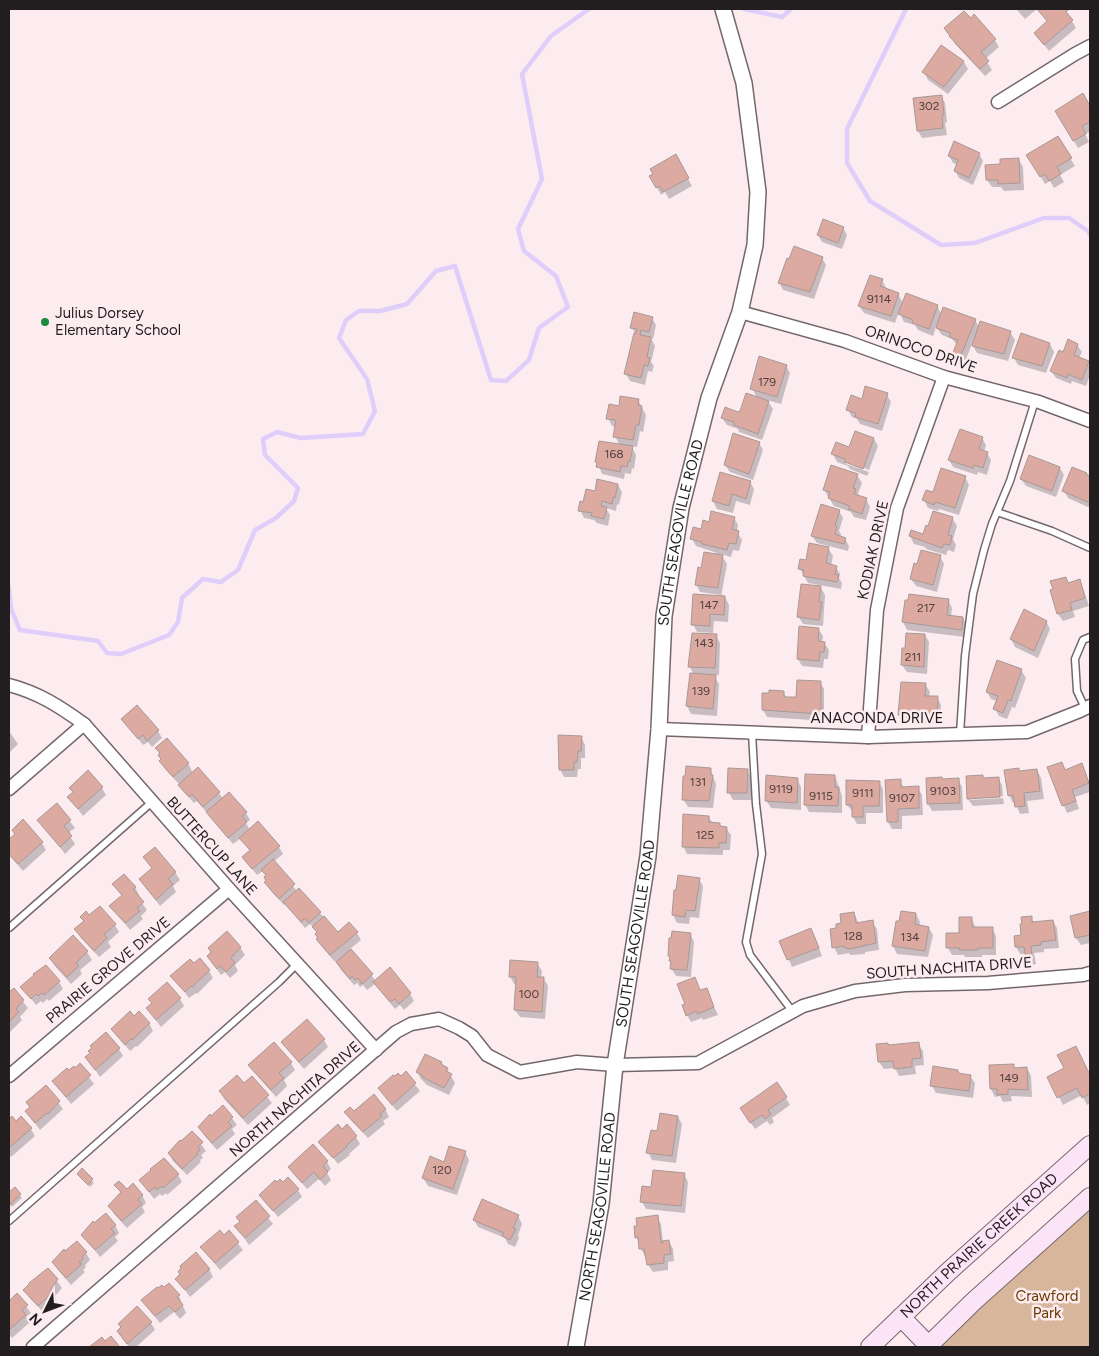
<svg xmlns="http://www.w3.org/2000/svg" width="1099" height="1356" viewBox="0 0 1099 1356" font-family="Figtree,sans-serif">
	<style>
		.green { fill: #d8b69b }
		.shadow { fill: #0003 }
		.lines { fill: none; stroke-linecap: round; stroke-linejoin: round }
		.stream { stroke: #decef9; stroke-width: 4.5 }
		.building { fill: #ddaaa1; stroke: #a79996 }
		.service-casing { stroke: #74676a; stroke-width: 9 }
		.minor-casing { stroke: #74676a; stroke-width: 15 }
		.tertiary-casing { stroke: #74676a; stroke-width: 18 }
		.secondary-casing { stroke: #74676a; stroke-width: 20 }
		.service { stroke: #fff; stroke-width: 6 }
		.minor { stroke: #fff; stroke-width: 12 }
		.tertiary { stroke: #fff; stroke-width: 15 }
		.secondary { stroke: #fce4f8; stroke-width: 18 }
		.poi-dot { fill: #1f8940; stroke: #fcecf0; stroke-width: 2 }
		.labels { text-anchor: middle; dominant-baseline: central; stroke-width: 5; stroke-linejoin: round; paint-order: stroke }
		.number-label { font-size: 12px; fill: #51403f }
		.poi-label { font-size: 15px; fill: #221d1e; stroke: #fcecf0; text-anchor: start }
		.street-label { font-size: 15px; fill: #221d1e; stroke: #fcecf0 }
		.park-label { font-size: 15px; fill: #6a3a04; stroke: #fcecf0 }
	</style>
	<rect width="100%" height="100%" fill="#fcecf0"/>
	<polygon class="green" points="1090,1210 1090,1347 940,1347 1003,1287"/>
	<g class="shadow">
		<polygon points="1016,9 1037,9 1025,19"/>
		<polygon points="1038,9 1065,9 1076,28 1049,51 1035,33 1048,22"/>
		<polygon points="946,29 995,40 999,47 985,59 992,70 985,76 955,44"/>
		<polygon points="942,47 964,62 968,69 948,94 928,80 924,72"/>
		<polygon points="1083,95 1090,108 1090,132 1085,134 1089,142 1078,148 1056,111"/>
		<polygon points="941,96 945,103 947,122 945,123 947,135 922,138 918,131"/>
		<polygon points="1057,137 1075,166 1060,175 1064,182 1054,188 1050,181 1045,184 1028,156"/>
		<polygon points="979,154 983,161 973,185 959,178 955,171 958,165 953,163 949,156"/>
		<polygon points="676,156 692,186 669,199 665,192 661,195 651,176"/>
		<polygon points="1018,159 1023,167 1024,190 1004,191 1001,187 992,187 987,180 1001,165"/>
		<polygon points="843,228 847,235 842,249 822,242 818,235"/>
		<polygon points="822,258 826,265 814,299 783,290 779,282"/>
		<polygon points="882,280 886,288 886,289 898,294 903,303 937,306 942,315 975,320 979,327 1010,332 1015,340 1008,361 977,353 972,344 963,367 957,364 953,357 957,345 952,339 942,335 936,327 933,336 918,330 915,325 904,322 899,312 895,323 864,313 859,306"/>
		<polygon points="652,318 656,325 653,339 651,338 655,346 651,362 654,366 652,372 648,371 645,385 630,381 626,374 635,333 632,328"/>
		<polygon points="1050,344 1054,352 1046,373 1018,365 1014,358"/>
		<polygon points="1077,345 1082,352 1079,358 1088,362 1090,365 1090,375 1086,386 1072,381 1071,384 1056,378 1051,371 1064,353"/>
		<polygon points="786,366 790,373 781,404 767,400 773,409 762,440 739,432 738,429 727,425 722,418 738,413 757,398 752,388"/>
		<polygon points="887,395 891,402 882,431 860,424 857,419 852,417 848,410"/>
		<polygon points="638,400 646,415 643,432 640,431 637,447 631,446 636,455 634,469 632,468 631,474 625,473 624,479 602,474 597,462 620,446 615,436 616,427 612,426 608,418 620,408"/>
		<polygon points="982,438 986,445 984,452 987,453 991,460 987,475 978,472 977,475 953,467 949,460"/>
		<polygon points="874,439 878,446 869,470 846,461 846,464 869,472 867,476 850,469 848,466 837,462 833,454"/>
		<polygon points="759,443 763,450 753,480 730,472 725,465"/>
		<polygon points="1060,468 1064,475 1056,497 1026,486 1021,479"/>
		<polygon points="1073,468 1090,477 1090,508 1068,498 1064,491"/>
		<polygon points="857,475 862,483 858,494 859,497 866,499 870,507 866,520 854,517 851,512 834,506 824,490"/>
		<polygon points="965,477 969,485 959,515 939,509 938,511 928,508 924,500"/>
		<polygon points="750,482 754,489 750,505 736,501 733,513 717,509 713,501"/>
		<polygon points="618,485 622,492 619,505 617,504 616,511 606,508 610,515 608,526 597,523 594,520 584,518 580,510 584,504 595,493"/>
		<polygon points="839,511 843,518 839,531 841,534 840,537 845,539 849,546 848,551 817,543 812,536"/>
		<polygon points="734,518 738,525 737,532 742,540 739,551 733,550 731,557 721,554 727,564 721,597 725,597 729,605 728,622 714,621 713,633 697,632 693,624 721,595 700,592 696,584 702,569 717,553 696,546 692,539 710,523"/>
		<polygon points="952,518 957,526 953,539 956,545 954,552 948,550 946,555 926,549 925,547 914,544 910,536 924,535 929,527"/>
		<polygon points="828,548 833,556 831,566 836,567 840,574 839,578 842,583 841,589 808,583 800,569 807,562"/>
		<polygon points="940,556 944,564 937,592 916,586 911,579 918,566"/>
		<polygon points="1066,578 1069,584 1079,581 1083,588 1089,606 1073,611 1075,617 1063,621 1058,614 1052,591"/>
		<polygon points="820,586 825,595 823,626 803,624 798,616"/>
		<polygon points="948,600 952,608 951,616 963,618 967,625 965,637 907,630 903,622"/>
		<polygon points="1046,621 1050,629 1038,658 1015,647 1011,639"/>
		<polygon points="818,629 823,636 822,643 824,643 829,650 828,659 824,659 823,668 802,666 798,659"/>
		<polygon points="925,635 929,642 927,674 907,672 902,665 906,649"/>
		<polygon points="716,636 720,643 719,675 714,675 719,684 717,716 691,714 687,706 691,674 694,675 690,667"/>
		<polygon points="1021,670 1026,678 1015,708 1012,707 1007,719 999,716 995,709 997,701 991,699 987,692"/>
		<polygon points="820,682 824,689 824,721 767,717 763,710 783,692 787,698 797,698"/>
		<polygon points="925,684 930,692 929,697 937,697 941,705 940,724 904,722 899,715"/>
		<polygon points="123,720 158,731 162,738 152,747 148,742 143,745"/>
		<polygon points="9,731 18,744 9,753"/>
		<polygon points="559,737 581,737 585,745 585,758 581,758 581,769 578,769 577,777 564,777 560,769"/>
		<polygon points="157,749 188,763 193,773 219,793 223,799 246,813 250,820 246,823 250,830 258,823 279,847 283,854 273,862 297,891 320,913 338,934 357,933 361,940 350,949 376,981 410,994 414,1001 404,1010 400,1005 395,1009 375,984 367,990 363,985 360,987 357,983 354,985 341,970 336,961 335,962 322,947 317,940 319,938 315,929 310,924 305,928 285,903 284,905 270,890 266,883 266,876 263,871 257,875 248,864 243,857 250,851 241,838 233,844 197,801 194,803 184,792 178,783 165,769 160,761 162,760"/>
		<polygon points="1081,765 1090,785 1090,792 1075,797 1079,809 1067,813 1049,768 1066,771"/>
		<polygon points="710,769 716,784 713,808 688,807 683,799"/>
		<polygon points="1018,769 1020,772 1037,770 1041,778 1044,799 1027,801 1029,813 1020,814 1015,802 1013,803 1009,795"/>
		<polygon points="747,770 751,777 751,800 733,800 729,793"/>
		<polygon points="835,776 842,796 842,813 809,812 805,804"/>
		<polygon points="982,776 984,779 998,778 1002,785 1003,796 970,798 970,800 1003,798 1004,804 973,806 968,799"/>
		<polygon points="797,779 801,787 801,810 771,808 766,800"/>
		<polygon points="927,779 958,779 962,787 963,810 932,811 928,804"/>
		<polygon points="900,781 904,788 918,788 922,795 923,815 902,816 902,829 892,829 888,822"/>
		<polygon points="848,782 879,782 883,789 883,813 866,813 866,824 857,824 853,817 853,812 847,805"/>
		<polygon points="70,788 102,788 106,795 83,816 69,797 73,793"/>
		<polygon points="57,805 75,828 68,833 75,844 65,854 39,820"/>
		<polygon points="709,817 713,824 719,824 721,828 726,828 731,835 730,850 723,850 723,855 687,854 683,846"/>
		<polygon points="16,834 42,843 46,850 23,871 9,855 9,841"/>
		<polygon points="144,857 175,872 180,880 173,886 176,892 160,906 141,880 153,870"/>
		<polygon points="699,879 703,886 699,918 690,917 689,924 677,923 673,915"/>
		<polygon points="114,884 135,887 139,895 137,896 147,910 141,916 143,919 130,930 111,906 122,896"/>
		<polygon points="1090,912 1090,943 1081,945 1076,938 1071,917"/>
		<polygon points="854,913 859,924 872,922 877,929 879,950 865,952 865,954 850,955 849,953 838,955 834,947 838,929"/>
		<polygon points="916,914 920,922 919,926 929,928 933,935 928,957 897,954 893,946 897,922"/>
		<polygon points="81,917 115,925 119,932 108,942 111,947 99,957 80,937 76,929 84,922"/>
		<polygon points="1031,917 1034,923 1053,921 1057,928 1059,948 1044,949 1044,952 1034,953 1036,964 1031,965 1026,954 1020,954 1016,947"/>
		<polygon points="971,918 976,928 992,928 996,936 996,955 982,955 982,957 965,957 964,955 952,955 948,948 960,934"/>
		<polygon points="690,934 694,942 691,977 676,976 671,968 671,959 669,955"/>
		<polygon points="73,937 87,952 92,960 80,970 82,974 71,984 54,965 50,958"/>
		<polygon points="815,937 822,956 792,967 781,941"/>
		<polygon points="240,947 245,955 235,965 238,971 230,978 225,972 221,975 208,957"/>
		<polygon points="537,963 542,971 541,978 544,979 548,986 545,1019 520,1017 515,1010 517,984 514,984 510,976"/>
		<polygon points="194,965 209,971 213,978 197,994 196,993 189,998 172,976"/>
		<polygon points="694,979 701,991 706,989 718,1015 703,1020 702,1018 691,1022 687,1015 686,1004"/>
		<polygon points="59,982 63,989 49,1001 47,999 43,1003 41,1001 36,1005 22,987"/>
		<polygon points="14,990 28,1008 20,1017 22,1020 9,1033 9,994"/>
		<polygon points="149,999 180,999 184,1006 161,1027 147,1008 152,1004"/>
		<polygon points="134,1018 149,1023 153,1031 137,1047 136,1046 130,1051 112,1029"/>
		<polygon points="307,1021 324,1040 328,1047 304,1069 287,1049 283,1042"/>
		<polygon points="274,1043 291,1063 295,1070 284,1080 287,1086 276,1097 254,1072 249,1065"/>
		<polygon points="918,1044 923,1051 924,1065 915,1066 916,1074 899,1076 895,1068 884,1069 879,1062 888,1047"/>
		<polygon points="119,1049 123,1056 100,1077 87,1058 91,1054"/>
		<polygon points="1080,1055 1090,1076 1090,1103 1087,1105 1082,1095 1063,1105 1049,1077 1065,1069"/>
		<polygon points="441,1063 447,1069 455,1083 449,1095 427,1085 421,1079 417,1072"/>
		<polygon points="80,1065 94,1084 71,1104 53,1081 69,1072 75,1070"/>
		<polygon points="1013,1065 1016,1069 1027,1068 1031,1076 1032,1097 1011,1096 1012,1101 1003,1102 1000,1096 995,1097 991,1089 990,1066"/>
		<polygon points="958,1071 960,1074 970,1076 975,1083 973,1098 936,1093 932,1086"/>
		<polygon points="406,1073 420,1091 397,1111 379,1089"/>
		<polygon points="252,1078 272,1103 248,1125 224,1099 220,1091 244,1085"/>
		<polygon points="46,1087 63,1109 40,1130 26,1111"/>
		<polygon points="786,1098 790,1105 772,1118 774,1122 770,1125 767,1121 755,1129 746,1116"/>
		<polygon points="385,1109 389,1117 383,1121 385,1124 368,1138 350,1119 346,1112"/>
		<polygon points="678,1117 682,1124 676,1163 652,1160 648,1152 658,1133"/>
		<polygon points="12,1118 16,1123 31,1129 35,1136 11,1157 9,1154 9,1121"/>
		<polygon points="211,1118 232,1118 237,1125 232,1129 235,1134 217,1150 204,1135 199,1127"/>
		<polygon points="342,1130 356,1137 360,1144 349,1154 350,1155 338,1164 320,1142"/>
		<polygon points="192,1132 206,1151 201,1155 203,1158 200,1160 201,1162 187,1175 173,1161 169,1153"/>
		<polygon points="465,1152 469,1160 457,1195 428,1186 423,1178"/>
		<polygon points="327,1162 331,1169 327,1173 331,1180 325,1186 319,1179 307,1189 289,1167"/>
		<polygon points="82,1170 94,1183 90,1187 80,1177"/>
		<polygon points="684,1174 688,1182 685,1213 646,1209 642,1202 652,1188"/>
		<polygon points="178,1175 182,1182 167,1195 166,1193 162,1196 160,1194 154,1199 141,1181"/>
		<polygon points="116,1185 127,1191 142,1195 146,1203 142,1207 145,1212 127,1228 114,1214 110,1206 121,1194"/>
		<polygon points="15,1189 22,1198 12,1207 9,1203 9,1194"/>
		<polygon points="298,1190 302,1197 278,1217 261,1195"/>
		<polygon points="256,1202 273,1224 249,1245 236,1226 240,1223 237,1217"/>
		<polygon points="518,1216 522,1224 518,1235 519,1238 515,1247 508,1244 505,1238 478,1227 474,1220"/>
		<polygon points="657,1217 661,1224 663,1242 669,1241 673,1249 674,1261 668,1262 668,1270 653,1272 648,1265 647,1256 645,1256 641,1249 640,1243 636,1237"/>
		<polygon points="115,1225 119,1233 115,1237 118,1241 100,1257 83,1235"/>
		<polygon points="229,1232 243,1250 220,1270 202,1248 224,1236"/>
		<polygon points="86,1253 90,1260 85,1265 86,1267 83,1270 85,1272 71,1285 58,1270 53,1262"/>
		<polygon points="48,1269 62,1288 55,1296 56,1300 43,1312 29,1297 25,1290"/>
		<polygon points="209,1269 213,1277 190,1297 177,1279"/>
		<polygon points="17,1295 31,1313 26,1317 29,1323 12,1338 9,1334 9,1301"/>
		<polygon points="179,1296 186,1313 180,1319 174,1312 160,1323 142,1301"/>
		<polygon points="151,1323 155,1330 136,1347 129,1347 118,1332 122,1328"/>
	</g>
	<g class="lines">
		<g class="stream">
			<polyline points="744,9 782,17 791,9"/>
			<polyline points="906,9 847,129 847,163 870,201 941,245 975,243 1044,218 1069,218 1088,231 1090,235"/>
			<polyline points="9,588 11,609 20,630 98,641 107,653 121,654 169,635 178,622 182,598 203,579 221,582 238,570 255,530 276,518 294,501 298,488 265,455 263,439 277,432 301,438 363,434 375,411 367,379 339,338 346,320 359,311 380,311 407,304 436,271 455,266 491,380 506,381 529,360 539,328 568,307 556,276 524,251 518,229 542,179 522,74 551,36 589,9"/>
		</g>
	</g>
	<g class="building">
		<polygon points="1037,9 1067,9 1068,10 1066,12 1073,20 1044,45 1034,33 1047,21"/>
		<polygon points="964,11 971,18 974,14 996,39 981,52 989,61 980,69 949,36 950,36 944,28"/>
		<polygon points="941,45 964,61 944,87 922,72"/>
		<polygon points="1083,93 1090,106 1090,122 1082,126 1086,134 1073,141 1055,111"/>
		<polygon points="942,95 944,115 942,115 943,128 917,131 913,98"/>
		<polygon points="1058,136 1072,158 1057,167 1061,174 1049,181 1045,174 1040,177 1026,155"/>
		<polygon points="954,141 980,153 969,178 954,171 958,160 948,156"/>
		<polygon points="676,154 689,178 663,192 660,186 656,188 649,176 653,174 650,169"/>
		<polygon points="1019,158 1020,183 998,184 998,180 986,180 985,165 1000,164 1000,159"/>
		<polygon points="823,219 844,227 838,243 817,235"/>
		<polygon points="794,246 823,257 810,292 778,283 787,258 789,259"/>
		<polygon points="870,275 883,279 880,286 899,293 891,316 858,306"/>
		<polygon points="906,293 938,305 929,329 912,323 913,320 898,314"/>
		<polygon points="943,307 976,319 959,360 951,357 958,340 949,337 951,333 936,328"/>
		<polygon points="634,312 653,317 649,332 641,330 640,335 651,337 647,357 650,358 648,366 644,365 641,378 624,374 634,333 636,333 637,329 630,328"/>
		<polygon points="980,321 1011,331 1004,354 972,346"/>
		<polygon points="1021,333 1050,343 1042,366 1012,358"/>
		<polygon points="1068,339 1078,344 1074,355 1089,361 1082,380 1068,374 1067,378 1050,371 1059,350 1063,352"/>
		<polygon points="759,356 787,365 777,397 750,389"/>
		<polygon points="865,386 888,393 878,424 855,417 856,413 846,410 851,395 862,399"/>
		<polygon points="746,393 769,401 758,434 734,425 734,422 721,418 725,407 738,412 740,411"/>
		<polygon points="620,396 639,399 638,405 642,406 639,425 636,425 633,440 613,437 616,420 606,419 609,404 619,406"/>
		<polygon points="960,429 983,437 979,449 988,452 983,468 974,465 973,468 948,460"/>
		<polygon points="855,431 874,438 863,469 845,462 845,459 831,454 836,442 849,447"/>
		<polygon points="733,433 760,442 749,474 724,465"/>
		<polygon points="599,441 633,446 630,462 628,461 627,467 621,466 620,472 596,467 597,462 595,462"/>
		<polygon points="1029,455 1060,467 1052,491 1020,479"/>
		<polygon points="831,465 858,474 853,488 856,489 854,494 867,498 862,514 848,509 850,506 828,498 830,492 823,490"/>
		<polygon points="1072,467 1087,473 1086,474 1090,476 1090,503 1062,491"/>
		<polygon points="941,468 966,476 955,508 935,502 934,505 922,500 926,490 933,492"/>
		<polygon points="720,472 751,481 746,499 732,494 729,506 712,501"/>
		<polygon points="597,479 618,484 615,498 613,497 612,504 602,501 601,506 607,507 604,519 591,516 592,513 578,511 580,501 583,502 586,489 595,491"/>
		<polygon points="821,504 840,510 835,525 837,526 835,534 846,538 844,544 811,536"/>
		<polygon points="711,511 735,517 732,529 739,531 736,544 729,543 727,550 702,544 702,542 690,539 693,527 701,529 703,520 709,522"/>
		<polygon points="933,511 953,517 948,535 952,536 950,545 944,544 942,548 909,536 911,530 923,534 926,525 928,526"/>
		<polygon points="809,543 829,547 826,563 837,566 835,574 839,575 837,582 803,576 804,570 798,569 800,559 806,560"/>
		<polygon points="921,550 941,555 933,585 910,579 914,563 917,564"/>
		<polygon points="704,552 723,555 718,588 695,585 698,567 701,568"/>
		<polygon points="1066,577 1068,583 1080,579 1085,598 1070,603 1072,610 1057,614 1050,590 1053,589 1050,581"/>
		<polygon points="801,584 821,586 819,602 822,602 819,620 797,617"/>
		<polygon points="693,594 725,596 724,615 710,614 710,626 691,625"/>
		<polygon points="909,594 949,599 947,615 963,617 962,630 902,622 905,600 908,600"/>
		<polygon points="1024,609 1047,621 1034,651 1010,639"/>
		<polygon points="799,626 819,628 818,641 825,642 824,652 820,652 819,661 797,659"/>
		<polygon points="692,633 717,634 715,668 688,667"/>
		<polygon points="906,633 925,634 924,667 901,665 902,648 905,648"/>
		<polygon points="997,660 1022,669 1011,701 1008,700 1003,713 993,709 998,696 986,692"/>
		<polygon points="690,673 716,675 713,709 686,706"/>
		<polygon points="797,680 821,681 821,714 762,710 762,693 769,693 769,690 784,691 784,697 796,697"/>
		<polygon points="901,682 926,683 925,696 938,696 937,717 898,715"/>
		<polygon points="137,705 159,730 147,741 143,735 138,739 121,719"/>
		<polygon points="558,735 582,736 581,751 578,751 577,762 574,762 574,770 559,770"/>
		<polygon points="167,738 189,763 173,777 159,761 161,759 158,755 160,753 155,748"/>
		<polygon points="1062,762 1065,770 1082,763 1089,783 1072,790 1076,801 1062,806 1047,767"/>
		<polygon points="686,766 711,768 711,775 713,775 709,801 682,800 683,776 685,776"/>
		<polygon points="198,767 220,792 203,807 192,794 189,797 178,785"/>
		<polygon points="728,768 748,769 747,793 727,793"/>
		<polygon points="1019,768 1019,771 1037,769 1040,791 1024,793 1025,806 1015,807 1013,795 1008,796 1004,770"/>
		<polygon points="88,770 103,787 78,809 67,797 73,792 69,788"/>
		<polygon points="805,774 835,775 835,787 839,787 838,806 804,805"/>
		<polygon points="766,775 798,778 797,803 765,801"/>
		<polygon points="983,775 983,778 999,777 1000,797 967,799 966,776"/>
		<polygon points="942,777 942,779 959,778 960,803 927,804 926,778"/>
		<polygon points="901,779 901,787 919,786 919,808 898,809 898,822 887,822 885,780"/>
		<polygon points="846,780 880,781 879,806 863,806 863,817 852,817 852,805 846,805"/>
		<polygon points="229,792 247,812 242,816 247,822 228,838 206,812"/>
		<polygon points="57,803 71,820 64,826 72,836 60,847 37,820"/>
		<polygon points="683,814 709,816 709,822 720,823 720,826 727,827 726,843 719,843 719,848 682,847"/>
		<polygon points="23,819 43,842 18,864 9,854 9,839 15,834 12,830"/>
		<polygon points="258,821 280,846 252,869 242,857 250,850 239,838"/>
		<polygon points="155,847 176,872 168,879 173,884 156,900 139,879 152,868 143,857"/>
		<polygon points="273,859 295,884 279,899 264,882 266,881 264,877 266,875 261,870"/>
		<polygon points="124,874 136,887 133,889 144,902 137,908 140,911 125,923 109,906 122,895 112,884"/>
		<polygon points="678,875 700,878 695,911 686,910 685,917 672,915 674,890 676,890"/>
		<polygon points="299,888 321,912 309,923 305,918 301,922 283,902"/>
		<polygon points="100,906 116,924 104,934 107,938 94,951 74,929 84,921 80,917 86,911 89,915"/>
		<polygon points="901,911 916,913 915,924 929,927 925,951 892,946 896,921 899,921"/>
		<polygon points="1090,911 1090,935 1075,938 1070,916"/>
		<polygon points="854,912 856,923 873,920 876,943 850,949 845,948 844,946 832,948 830,929 836,928 836,924 841,923 840,914"/>
		<polygon points="324,916 338,932 349,922 358,932 330,955 316,939 318,938 315,934 317,932 312,927"/>
		<polygon points="1032,916 1032,922 1053,920 1056,940 1041,942 1041,945 1031,946 1032,957 1026,958 1024,947 1015,947 1014,936 1021,935 1020,924 1022,924 1021,917"/>
		<polygon points="959,917 972,917 972,927 993,927 993,948 978,948 978,950 959,950 960,948 946,948 946,933 959,933"/>
		<polygon points="811,928 819,948 787,960 779,941"/>
		<polygon points="227,931 241,947 231,958 235,963 226,972 220,966 217,969 207,956 211,952 208,948"/>
		<polygon points="672,931 691,933 687,970 670,969 671,961 669,961 670,956 668,956 669,938 671,938"/>
		<polygon points="73,935 88,951 76,963 79,966 67,977 49,958"/>
		<polygon points="351,949 373,974 362,984 358,978 355,980 352,976 350,979 336,962"/>
		<polygon points="200,958 210,970 192,987 191,986 185,992 170,976 190,959 194,963"/>
		<polygon points="510,960 538,962 537,977 544,977 542,1012 514,1010 516,977 509,977"/>
		<polygon points="46,965 60,981 44,995 42,993 38,996 36,994 31,999 20,987 34,975 33,974"/>
		<polygon points="390,967 411,993 399,1004 395,999 390,1002 373,982"/>
		<polygon points="695,977 700,990 707,988 714,1007 698,1014 696,1011 686,1016 682,1005 685,1004 677,984"/>
		<polygon points="167,982 181,998 156,1020 146,1008 152,1003 148,999"/>
		<polygon points="14,988 24,1000 16,1009 19,1012 9,1022 9,992"/>
		<polygon points="130,1011 134,1016 139,1011 150,1023 132,1040 131,1039 125,1045 111,1029"/>
		<polygon points="307,1019 325,1039 299,1062 281,1042"/>
		<polygon points="106,1032 120,1048 95,1070 85,1057 90,1053 88,1051 92,1048 90,1046"/>
		<polygon points="274,1042 292,1062 279,1073 284,1078 271,1090 248,1065"/>
		<polygon points="919,1042 921,1058 912,1059 912,1067 894,1069 893,1061 878,1062 876,1044 888,1043 888,1045"/>
		<polygon points="1076,1046 1090,1075 1090,1094 1082,1098 1077,1088 1057,1098 1047,1077 1064,1068 1057,1055"/>
		<polygon points="425,1054 442,1062 441,1064 448,1068 446,1071 452,1074 444,1088 422,1077 423,1076 416,1072"/>
		<polygon points="80,1063 91,1075 66,1097 52,1081 67,1068 69,1070 74,1066 75,1068"/>
		<polygon points="1014,1064 1014,1068 1027,1067 1028,1090 1008,1089 1008,1094 997,1095 997,1089 990,1089 989,1065"/>
		<polygon points="933,1066 958,1070 958,1073 971,1075 969,1091 930,1086"/>
		<polygon points="406,1071 416,1083 392,1105 378,1088 393,1075 395,1076 398,1073 401,1076"/>
		<polygon points="237,1075 244,1083 252,1076 269,1095 243,1118 219,1091"/>
		<polygon points="777,1082 787,1097 768,1110 771,1114 765,1119 762,1115 750,1123 740,1108"/>
		<polygon points="46,1085 60,1101 48,1114 47,1113 35,1123 25,1111 30,1107 26,1102"/>
		<polygon points="374,1094 386,1109 380,1114 382,1116 363,1132 344,1112 350,1107 354,1111"/>
		<polygon points="223,1105 233,1117 228,1122 232,1126 212,1143 198,1127 210,1114 211,1116"/>
		<polygon points="660,1113 678,1116 672,1156 646,1153 651,1130 657,1131"/>
		<polygon points="12,1116 16,1121 21,1116 32,1128 9,1148 9,1119"/>
		<polygon points="338,1124 342,1129 347,1124 357,1136 346,1146 347,1147 333,1158 318,1142"/>
		<polygon points="192,1131 203,1142 198,1147 200,1150 197,1153 198,1154 182,1169 168,1153 180,1140 181,1141"/>
		<polygon points="313,1144 328,1161 323,1166 328,1172 320,1180 314,1172 302,1183 288,1167"/>
		<polygon points="449,1146 466,1151 453,1189 422,1178 430,1156 444,1162"/>
		<polygon points="164,1158 179,1174 163,1188 161,1186 157,1190 155,1187 149,1192 139,1180 151,1170 150,1169"/>
		<polygon points="82,1168 93,1179 88,1185 77,1174"/>
		<polygon points="653,1170 685,1173 681,1206 640,1202 642,1186 651,1187"/>
		<polygon points="288,1177 299,1189 273,1211 259,1195 275,1180 277,1182 280,1179 283,1182"/>
		<polygon points="119,1181 127,1189 133,1183 143,1195 138,1200 142,1204 122,1221 108,1206 121,1192 114,1185"/>
		<polygon points="15,1187 21,1194 10,1205 9,1192"/>
		<polygon points="482,1199 519,1215 513,1228 516,1229 510,1240 502,1236 504,1233 473,1220"/>
		<polygon points="256,1200 270,1216 245,1238 234,1226 240,1222 236,1217"/>
		<polygon points="106,1213 116,1225 111,1229 115,1233 95,1250 81,1235 93,1221 94,1223"/>
		<polygon points="658,1215 661,1243 663,1243 662,1241 669,1240 671,1254 664,1255 664,1263 647,1265 644,1249 639,1249 638,1237 635,1238 634,1226 637,1226 636,1218"/>
		<polygon points="220,1230 224,1235 229,1230 239,1242 215,1263 200,1247"/>
		<polygon points="77,1241 87,1252 82,1257 83,1259 79,1262 82,1264 66,1278 52,1262 64,1249 65,1251"/>
		<polygon points="196,1252 210,1269 185,1290 175,1279 180,1274 178,1272 181,1268 180,1266"/>
		<polygon points="48,1268 58,1279 51,1289 53,1292 38,1306 23,1290 29,1284 29,1283"/>
		<polygon points="169,1283 180,1295 177,1297 183,1305 175,1312 169,1306 155,1316 141,1300 157,1287 158,1288 162,1285 164,1287"/>
		<polygon points="17,1293 28,1305 22,1310 26,1315 9,1330 9,1301"/>
		<polygon points="137,1306 152,1322 127,1344 117,1331 121,1327 118,1324"/>
		<polygon points="111,1336 120,1347 89,1347 102,1337 105,1341"/>
	</g>
	<g class="lines">
		<g class="service-casing">
			<g id="service">
				<polyline points="997,512 1052,531 1090,548"/>
				<polyline points="1085,708 1077,691 1075,659 1083,640 1090,637"/>
				<polyline points="752,733 756,804 762,854 746,942 750,955 793,1012"/>
				<polyline points="960,734 965,656 973,594 984,550 992,524 1010,481 1035,401"/>
				<polyline points="9,928 152,802"/>
				<polyline points="9,1221 279,982 297,964"/>
			</g>
		</g>
		<g class="minor-casing">
			<g id="minor">
				<polyline points="998,102 1075,54 1090,46"/>
				<polyline points="740,312 845,341 944,377 1039,402 1090,421"/>
				<path d="M 9,685 C 39,693 59,706 84,724 L 229,889 L 376,1050"/>
				<polyline points="659,729 868,737 1027,732 1080,711 1090,706"/>
				<polyline points="868,737 877,610 897,508 944,377"/>
				<polyline points="9,789 84,724"/>
				<polyline points="9,1076 229,889"/>
				<polyline points="33,1347 396,1032 411,1024 439,1019 459,1028 472,1036 487,1055 520,1072 577,1062 615,1065 698,1063 803,1006 855,991 905,985 988,983 1083,975 1090,973"/>
			</g>
		</g>
		<g class="tertiary-casing">
			<g id="tertiary">
				<path id="s1" d="M 576,1347 L 601,1204 L 615,1065 L 648,856 L 659,729 L 664,616 L 681,508 L 709,398 L 740,312 L 755,245 L 758,192 L 744,83 L 723,9"/>
			</g>
		</g>
		<g class="secondary-casing">
			<g id="secondary">
				<polyline points="901,1317 929,1346"/>
				<path id="s2" d="M 870,1347 L 948,1272 L 1090,1145"/>
				<polyline points="927,1347 974,1301 1090,1197"/>
			</g>
		</g>
		<use href="#service" class="service"/>
		<use href="#minor" class="minor"/>
		<use href="#tertiary" class="tertiary"/>
		<use href="#secondary" class="secondary"/>
	</g>
	<circle class="poi-dot" cx="45" cy="322" r="5"/>
	<g class="labels">
		<g class="number-label">
			<text x="929" y="106">302</text>
			<text x="879" y="299">9114</text>
			<text x="767" y="382">179</text>
			<text x="614" y="454">168</text>
			<text x="709" y="605">147</text>
			<text x="926" y="608">217</text>
			<text x="704" y="643">143</text>
			<text x="913" y="657">211</text>
			<text x="701" y="691">139</text>
			<text x="698" y="782">131</text>
			<text x="781" y="789">9119</text>
			<text x="943" y="791">9103</text>
			<text x="863" y="793">9111</text>
			<text x="821" y="796">9115</text>
			<text x="902" y="798">9107</text>
			<text x="705" y="835">125</text>
			<text x="853" y="936">128</text>
			<text x="910" y="937">134</text>
			<text x="529" y="994">100</text>
			<text x="1009" y="1078">149</text>
			<text x="442" y="1170">120</text>
		</g>
		<g class="poi-label">
			<text x="55" y="313">Julius Dorsey<tspan x="55" dy="17">Elementary School</tspan></text>
		</g>
		<g class="street-label">
			<text transform="translate(921 349) rotate(19)">ORINOCO DRIVE</text>
			<text stroke="none"><textPath href="#s1" startOffset="822">SOUTH SEAGOVILLE ROAD</textPath></text>
			<text transform="translate(873 550) rotate(-78)">KODIAK DRIVE</text>
			<text x="877" y="718">ANACONDA DRIVE</text>
			<text transform="translate(212 846) rotate(48)">BUTTERCUP LANE</text>
			<text stroke="none"><textPath href="#s1" startOffset="418">SOUTH SEAGOVILLE ROAD</textPath></text>
			<text transform="translate(949 968) rotate(-4)">SOUTH NACHITA DRIVE</text>
			<text transform="translate(108 970) rotate(-40)">PRAIRIE GROVE DRIVE</text>
			<text transform="translate(295 1099) rotate(-41)">NORTH NACHITA DRIVE</text>
			<text stroke="none"><textPath href="#s1" startOffset="142">NORTH SEAGOVILLE ROAD</textPath></text>
			<text stroke="none"><textPath href="#s2" startOffset="149">NORTH PRAIRIE CREEK ROAD</textPath></text>
		</g>
		<g class="park-label">
			<text x="1047" y="1296">Crawford<tspan x="1047" dy="17">Park</tspan></text>
		</g>
	</g>
	<rect width="1099" height="1356" fill="none" stroke="#221d1e" stroke-width="20"/>
	<g transform="translate(45 1311) rotate(228)" stroke="#fcecf0" stroke-width="4" paint-order="stroke">
	<path d="M0-4L9 19L0 12L-9 19Z" fill="#221d1e"/>
	<text y="-8" font-size="14" font-weight="bold" text-anchor="middle" fill="#221d1e">N</text>
	</g>
</svg>
